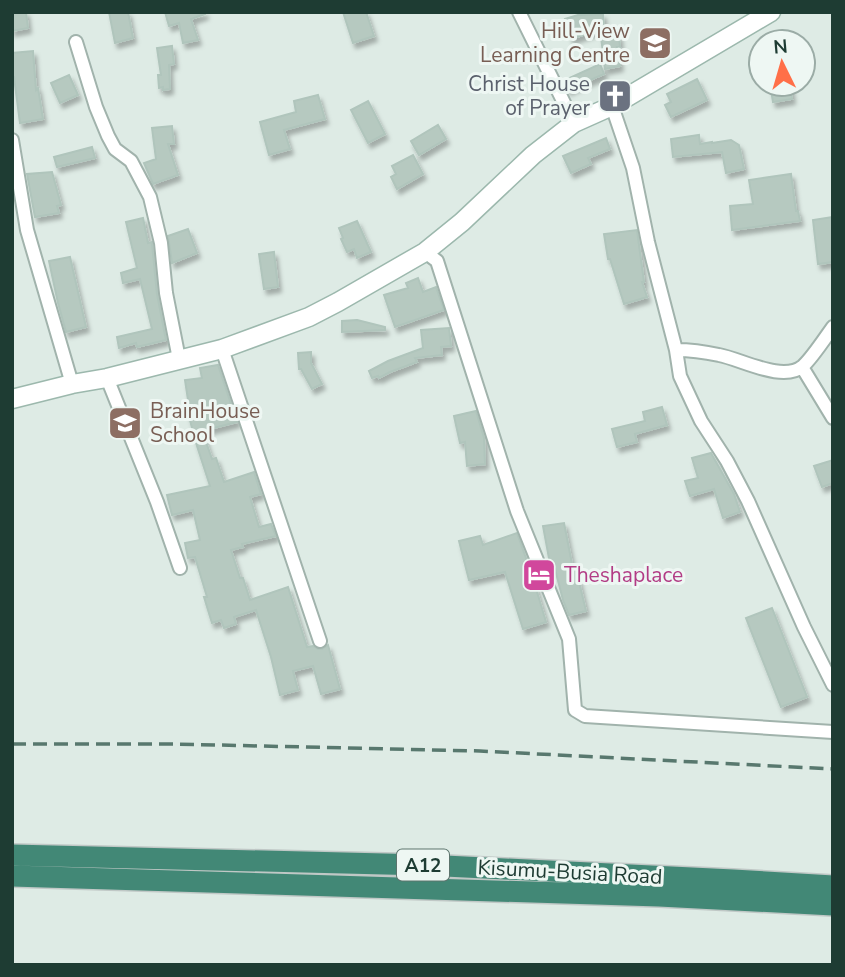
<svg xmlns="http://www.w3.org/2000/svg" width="845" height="977" font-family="'Nunito Sans',sans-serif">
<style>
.building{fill:#b6c9c0;stroke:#b0c5bc;stroke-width:2;filter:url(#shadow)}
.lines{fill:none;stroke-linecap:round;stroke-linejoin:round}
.minor-casing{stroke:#a1b3ac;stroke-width:16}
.secondary-casing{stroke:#9cb8ad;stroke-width:21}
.trunk-casing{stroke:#c0c8c6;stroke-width:24}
.minor{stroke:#fff;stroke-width:12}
.secondary{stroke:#fff;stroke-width:18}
.trunk{stroke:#428876;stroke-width:21}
.rail{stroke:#58786e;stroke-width:3.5;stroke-dasharray:14 7;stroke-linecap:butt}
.labels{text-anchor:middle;stroke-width:6;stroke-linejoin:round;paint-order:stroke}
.shield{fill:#eef7f3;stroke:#5c746d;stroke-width:2}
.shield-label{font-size:19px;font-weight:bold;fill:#1e3c33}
.education-label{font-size:21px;fill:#785e54;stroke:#eef7f3;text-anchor:end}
.worship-label{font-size:21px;fill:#5b616d;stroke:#eef7f3;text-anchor:end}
.hotel-label{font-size:21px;fill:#b23c85;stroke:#eef7f3;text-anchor:start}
.street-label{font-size:21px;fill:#1e3c33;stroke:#eef7f3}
</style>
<defs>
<filter id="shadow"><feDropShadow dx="3" dy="5" stdDeviation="2" flood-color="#0004"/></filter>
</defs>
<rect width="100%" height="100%" fill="#deebe5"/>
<path class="building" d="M12 12H26L28 28 12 31Z
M109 12H128L133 38 115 43Z
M165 12H205V14L191 19 198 40 183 43 179 23 169 26Z
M343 12H366L374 36 353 43Z
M603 14 604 28 571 39 565 19 578 15Z
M619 35 620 47H617L620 66 605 69 601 37Z
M172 46 174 64 169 65 170 89 163 90V87L159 88 158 75H161L157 48Z
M33 51 36 90 38 88 43 119 20 123 14 77H12V53Z
M600 64 604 74 568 90 563 81Z
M69 75 78 95 60 103 51 83Z
M697 79 707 100 671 117 665 105 671 102 667 94Z
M770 84H790L792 99 773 102Z
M318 95 325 119 284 130 290 149 269 155 260 122 296 112 294 101Z
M368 101 385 134 368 143 351 110Z
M438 125 446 139 419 155 411 141Z
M172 126 174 144H168L178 175 153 184 144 163 156 159 152 128Z
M699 135 700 144 712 142V143L731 140 739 145 744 169 726 173 722 152 673 157 671 139Z
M606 138 610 149 588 158 591 164 571 173 563 156Z
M92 147 95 158 57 167 54 157Z
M413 155 423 174 397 189 391 177 396 174 392 166Z
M52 172 61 205 57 206 59 213 35 217 27 174Z
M791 174 796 211H798L800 221 732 230 730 206 753 204 749 180Z
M833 217V262L818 264 813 220Z
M143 218 148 243 152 242V244L157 294 166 340 137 347 136 343 119 348 117 337 152 329 140 279 123 283 121 273 137 268 126 222Z
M357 221 371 252 357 258 354 249 347 252 341 239 343 238 339 228Z
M188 229 197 253 172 263 168 236Z
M637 230 644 282H642L647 297 624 304 610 259H608L604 234Z
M274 252 278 287 264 289 259 254Z
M70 257 86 327 66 332 58 303 49 261Z
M418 278 423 292 436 287 444 310 395 327 384 295 408 288 406 283Z
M357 320 385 327V330L342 332V321Z
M449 328 451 346 441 347 442 355 415 358 417 362 390 372 379 378 378 376 372 378 369 371 388 361 423 348 421 330Z
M311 352V363L322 384 312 389 301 369H299L298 353Z
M218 365 237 422 202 431 212 459 216 458 224 482 254 472 261 494 250 497 259 527 271 524 276 536 242 544 243 547 231 550 240 578H243L250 600 288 587 307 647 313 646 318 649H322L328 645 340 689 321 694 313 666 293 671 298 690 280 695 271 657 256 610 234 617 236 624 224 628 221 620 212 623 204 597H207L195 557 188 558 185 543 200 540 193 510 172 515 167 495 210 486 197 446 188 413H190L185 380 202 378 200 368Z
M662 407 667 425 635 434 637 442 617 447 612 429 645 421 643 412Z
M476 411 484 438 485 464 467 466 465 442 460 443 454 416Z
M711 453 734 494 740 512 723 518 714 489 690 496 685 481 698 478 692 458Z
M833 460V483L822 487 814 466Z
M564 523 573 569H576L586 611 569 615 563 600 555 569H551L543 526Z
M517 533 532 575 546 622 523 629 505 572 469 580 459 541 480 536 483 545Z
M772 608 807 697 781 707 746 618Z"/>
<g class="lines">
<g class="minor-casing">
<path id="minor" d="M519 12 574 123
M76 42 96 107 108 136 115 149 131 161 150 197 161 243 166 293 179 359
M612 106 633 168 648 242 676 350 680 376 701 421 727 461 748 501 804 627 833 685
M12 140 27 230 72 384
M425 252 437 261 517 511 569 639 575 710 585 716 833 732
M222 349 320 641
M676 350C691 350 705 352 719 355 741 359 783 383 803 366 812 358 825 338 833 327
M802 367 833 418
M107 378 157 502 180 568"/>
</g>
<g class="secondary-casing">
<path id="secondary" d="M12 399 72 384 107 378 222 349 309 317 338 302 425 252 462 222 533 155 574 123 612 106 771 12"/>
</g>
<g class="trunk-casing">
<path id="trunk" d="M12 855 425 865 733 880 833 886
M12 876 659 896 833 905"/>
</g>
<use href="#minor" class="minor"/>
<use href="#secondary" class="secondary"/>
<use href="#trunk" class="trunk"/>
<path class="rail" d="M12 744H173L480 751 833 769"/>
</g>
<defs>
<g id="school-square" transform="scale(1.75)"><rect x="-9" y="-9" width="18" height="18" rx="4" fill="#8d6e63" stroke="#eef7f3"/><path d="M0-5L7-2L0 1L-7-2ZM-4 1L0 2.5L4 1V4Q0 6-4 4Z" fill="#fff"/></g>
<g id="church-square" transform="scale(1.75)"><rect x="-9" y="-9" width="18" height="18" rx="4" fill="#6b7280" stroke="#eef7f3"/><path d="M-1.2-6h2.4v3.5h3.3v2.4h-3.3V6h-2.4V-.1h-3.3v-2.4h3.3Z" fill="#fff"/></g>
<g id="hotel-square" transform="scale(1.75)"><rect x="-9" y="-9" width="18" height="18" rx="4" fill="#d1479c" stroke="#eef7f3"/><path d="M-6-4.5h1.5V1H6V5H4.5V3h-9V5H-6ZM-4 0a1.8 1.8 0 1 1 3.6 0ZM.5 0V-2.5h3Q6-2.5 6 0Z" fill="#fff"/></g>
</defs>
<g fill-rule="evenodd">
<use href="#school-square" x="655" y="43"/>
<use href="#church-square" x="615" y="96"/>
<use href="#school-square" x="125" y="423"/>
<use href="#hotel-square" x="539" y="575"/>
</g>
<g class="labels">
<rect class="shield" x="397" y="849.5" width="52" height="31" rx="5"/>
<g class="shield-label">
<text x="423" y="872">A12</text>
</g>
<g class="education-label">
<text x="630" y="38">Hill-View<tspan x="630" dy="24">Learning Centre</tspan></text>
<text x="150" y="418" text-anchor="start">BrainHouse<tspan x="150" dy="24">School</tspan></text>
</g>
<g class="worship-label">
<text x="590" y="91">Christ House<tspan x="590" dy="24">of Prayer</tspan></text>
</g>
<g class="hotel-label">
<text x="564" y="582">Theshaplace</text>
</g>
<g class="street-label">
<text transform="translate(570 872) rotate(3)" y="7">Kisumu-Busia Road</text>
</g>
</g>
<rect width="845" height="977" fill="none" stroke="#1e3c33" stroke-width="28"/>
<g transform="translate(782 63) rotate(355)"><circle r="33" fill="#eef7f3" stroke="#9baca6" stroke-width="2"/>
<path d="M0-5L12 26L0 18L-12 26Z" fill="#ff6f48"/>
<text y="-10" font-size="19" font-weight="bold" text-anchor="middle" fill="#1e3c33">N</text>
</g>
</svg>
